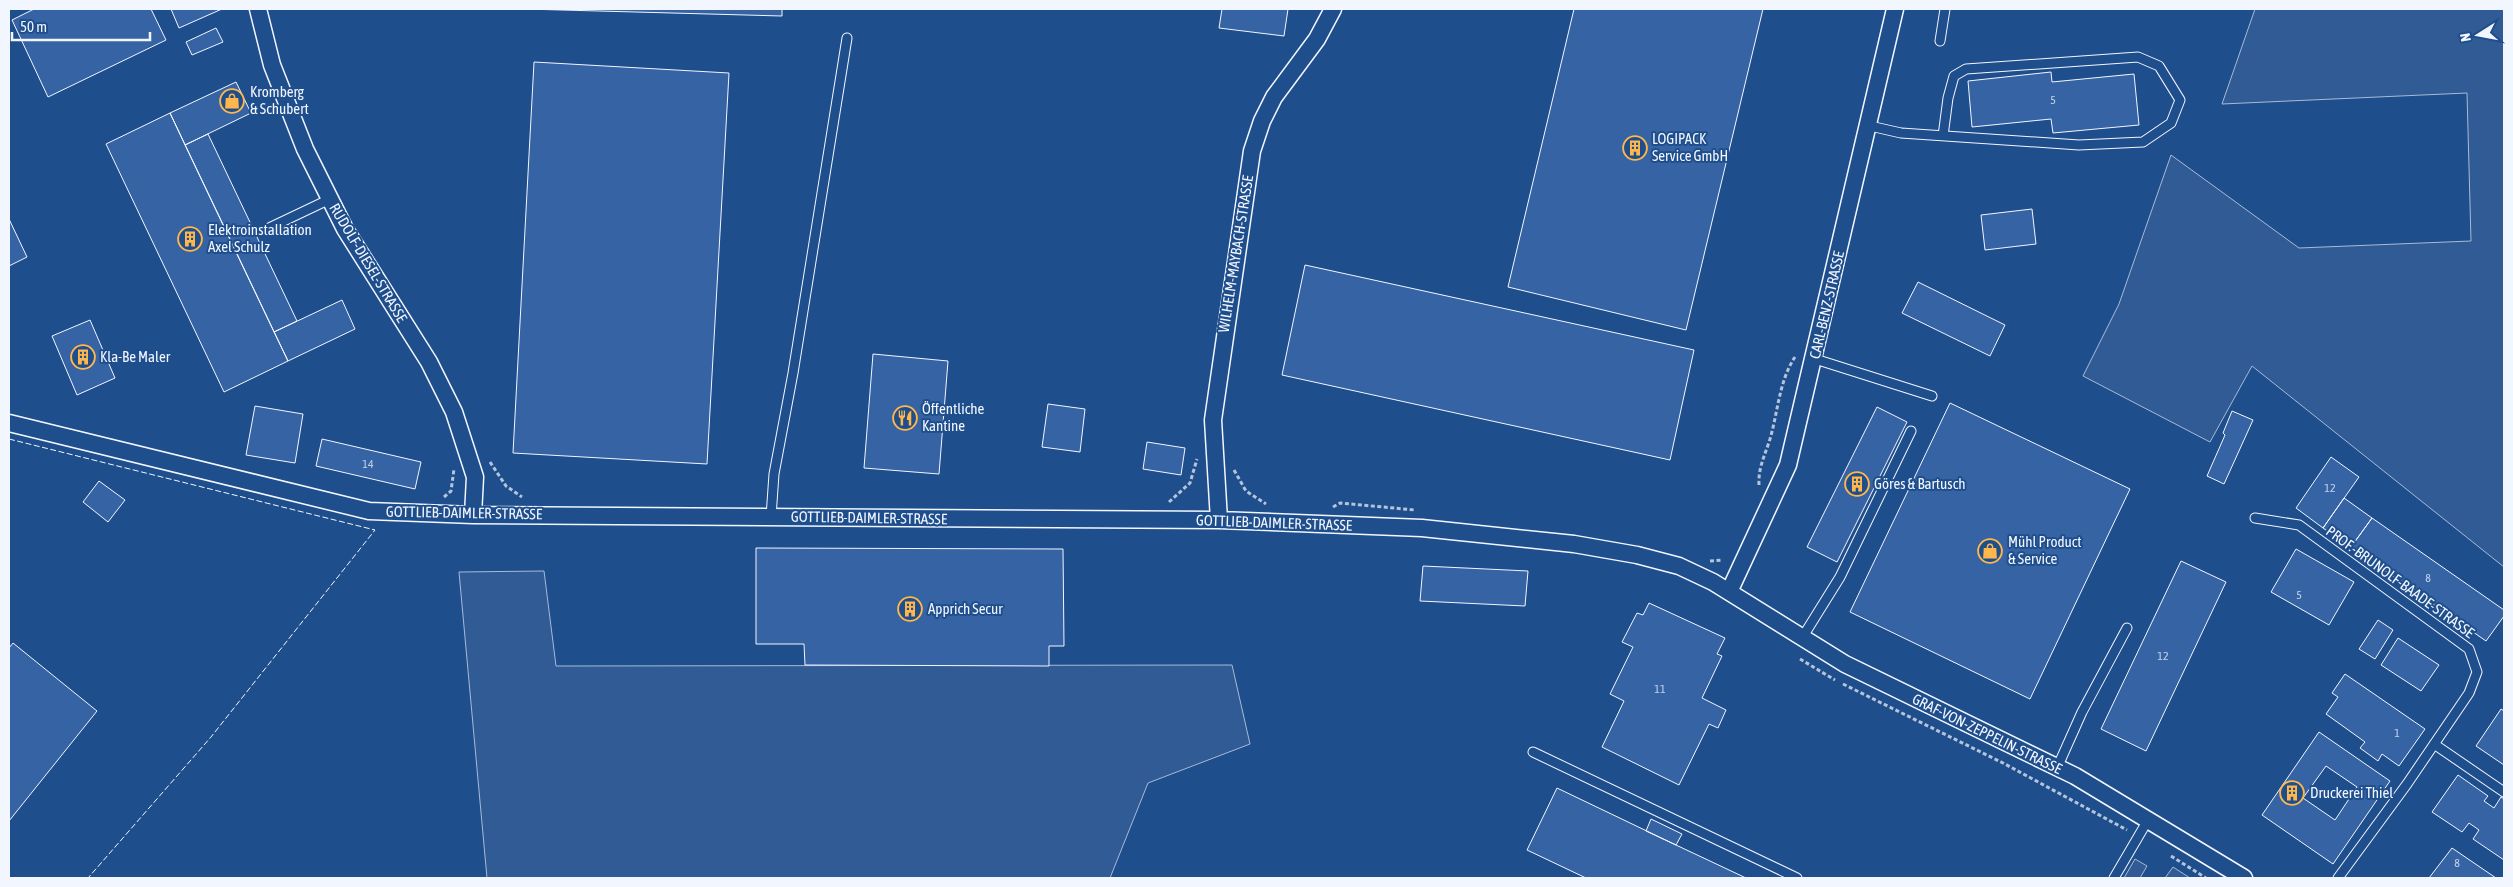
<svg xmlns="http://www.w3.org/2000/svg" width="2513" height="887" font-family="'Asap Condensed',sans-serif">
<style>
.built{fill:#305b95;stroke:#a8bbd7}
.building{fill:#3563a3;stroke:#f2f6ff;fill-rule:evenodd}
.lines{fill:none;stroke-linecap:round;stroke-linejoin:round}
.lane-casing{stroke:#f2f6ff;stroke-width:11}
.street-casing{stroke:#f2f6ff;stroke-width:19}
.path{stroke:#b3c4dc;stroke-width:3;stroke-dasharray:4 2.5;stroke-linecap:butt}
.lane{stroke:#1f4e8c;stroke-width:9}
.street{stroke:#1f4e8c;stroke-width:16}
.fence{stroke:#f2f6ff;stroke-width:1;stroke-dasharray:6 2.5;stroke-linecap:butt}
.labels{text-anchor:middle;stroke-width:4;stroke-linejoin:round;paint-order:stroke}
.number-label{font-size:12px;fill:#c3d1e8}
.poi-label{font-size:15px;fill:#f2f6ff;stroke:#1f4e8c;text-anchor:start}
.street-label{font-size:15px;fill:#f2f6ff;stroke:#1f4e8c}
</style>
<rect width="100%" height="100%" fill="#1f4e8c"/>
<path class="built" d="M2255 9H2504V567L2252 366 2210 442 2083 376 2119 304 2171 155 2299 248 2471 241 2467 93 2222 104Z
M544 571 556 666 1232 665 1250 744 1148 783 1110 878H487L459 572Z
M2135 859 2147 866 2140 878H2124Z
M2173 867 2190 878H2165Z"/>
<path class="building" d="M34 9H151L166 40 48 97 12 20Z
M171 9H222L179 28Z
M525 9H782V16Z
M1222 9H1288L1284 36 1219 28Z
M1574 9H1763L1686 330 1508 287Z
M216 28 223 42 192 55 186 42Z
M534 62 729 73 707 464 513 453Z
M2051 72 2052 82 2134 74 2139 125 2053 133 2051 119 1972 127 1968 81Z
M236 82 251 113 185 145 170 113Z
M170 113 288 361 224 392 106 144Z
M208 134 297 321 274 332 185 145Z
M2032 209 2036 244 1985 250 1981 215Z
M9 219 27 257 9 266Z
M1305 265 1694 350 1670 460 1282 375Z
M1918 282 2005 325 1990 356 1902 313Z
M342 300 355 329 288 361 274 332Z
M90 320 115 378 77 395 52 336Z
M873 354 948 361 939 474 864 468Z
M1950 403 2130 489 2030 699 1850 612Z
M1048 404 1085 409 1080 452 1042 447Z
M255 406 303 414 295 463 246 455Z
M1877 407 1907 422 1837 562 1807 547Z
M2232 411 2253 420 2224 484 2207 476 2225 435 2223 433Z
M322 439 421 462 415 489 316 466Z
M1147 442 1185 448 1181 475 1143 469Z
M2331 457 2359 477 2323 528 2296 508Z
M99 481 125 500 108 522 83 502Z
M2344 498 2372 518 2351 547 2323 528Z
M2372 518 2504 610V616L2486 641 2351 547Z
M756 548 1063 549 1064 646H1049V666L805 665 804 644H756Z
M2296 549 2354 582 2329 625 2271 592Z
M2181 561 2226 582 2146 751 2101 729Z
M1423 566 1528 571 1525 606 1420 601Z
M1649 603 1725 638 1717 654 1722 656 1702 698 1726 710 1718 728 1709 724 1679 785 1602 747 1624 701 1610 694 1633 647 1622 642 1637 613 1643 615Z
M2378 620 2393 630 2375 659 2359 649Z
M2398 638 2439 665 2421 691 2381 665Z
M13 643 97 711 9 821V648Z
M2345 674 2425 729 2399 766 2382 754 2378 761 2360 748 2365 742 2326 714 2338 697 2332 693Z
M2501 709 2504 711V765L2476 746Z
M2319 732 2390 781 2333 864 2262 815ZM2326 766 2357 787 2335 820 2303 798Z
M2458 775 2488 796 2484 801 2494 808 2501 797 2504 799V860L2473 839 2479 830 2469 823 2462 832 2432 812Z
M1557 788 1676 845 1746 878H1586L1527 850Z
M1651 819 1682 834 1676 845 1646 831Z
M2452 848 2496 878H2429Z"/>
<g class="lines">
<g class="lane-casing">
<path id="lane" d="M1940 41 1945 9
M1870 126 1901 133 2079 145 2143 142 2171 123 2180 100 2159 66 2138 57 1966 69 1954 76 1948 98 1943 136
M269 228 330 199
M1815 359 1932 396
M771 517 774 474 793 373 847 38
M2255 518 2299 525 2469 649 2477 672 2469 693 2407 784 2338 878
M1802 638 1840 577 1911 431
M2434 744 2504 792
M1533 752 1797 878
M2057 768 2082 712 2127 628
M2114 878 2148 820"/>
</g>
<g class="street-casing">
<path id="street" d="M258 9 272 65 305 149 345 229 429 362 454 412 475 477 473 515
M9 423 369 511 473 515 1219 520 1422 528 1574 544 1637 555 1679 566 1713 582 1845 664 2075 776 2244 878
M1219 520 1213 420 1252 151 1262 121 1274 97 1317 39 1333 9
M1729 592 1788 465 1895 9"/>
</g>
<path class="path" d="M490 462 506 486 522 497
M1234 470 1246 491 1266 504
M1759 485C1758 468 1765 455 1770 439 1778 412 1779 381 1795 357
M444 497 451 491 454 469
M1169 502 1190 483 1197 459
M1333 507 1340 503 1415 510
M1710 561 1723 560
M1800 659 1835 680
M1843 684 2003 763 2127 830
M2171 856 2206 878"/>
<use href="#lane" class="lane"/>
<use href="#street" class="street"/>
<path class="fence" d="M9 439 375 530 211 737 88 878"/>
</g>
<defs>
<g id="shop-ring" transform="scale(1.25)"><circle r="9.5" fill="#1f4e8c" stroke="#ffb74d" stroke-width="1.5"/><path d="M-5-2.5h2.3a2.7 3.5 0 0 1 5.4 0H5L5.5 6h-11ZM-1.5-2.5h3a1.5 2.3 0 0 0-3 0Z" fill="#ffb74d"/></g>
<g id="building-ring" transform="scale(1.25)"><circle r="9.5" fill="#1f4e8c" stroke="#ffb74d" stroke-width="1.5"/><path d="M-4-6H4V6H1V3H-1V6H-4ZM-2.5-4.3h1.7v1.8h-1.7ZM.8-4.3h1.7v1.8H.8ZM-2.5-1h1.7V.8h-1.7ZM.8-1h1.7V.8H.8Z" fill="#ffb74d"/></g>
<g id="restaurant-ring" transform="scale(1.25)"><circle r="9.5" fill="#1f4e8c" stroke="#ffb74d" stroke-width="1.5"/><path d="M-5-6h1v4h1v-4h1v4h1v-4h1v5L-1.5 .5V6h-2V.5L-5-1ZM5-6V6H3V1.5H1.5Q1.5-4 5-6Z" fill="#ffb74d"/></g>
</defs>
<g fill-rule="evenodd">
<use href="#shop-ring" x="232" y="101"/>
<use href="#building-ring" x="1635" y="148"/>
<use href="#building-ring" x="190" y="239"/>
<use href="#building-ring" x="83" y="357"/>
<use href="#restaurant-ring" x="905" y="418"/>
<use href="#building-ring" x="1857" y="484"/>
<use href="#shop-ring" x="1990" y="551"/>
<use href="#building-ring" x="910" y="609"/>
<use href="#building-ring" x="2292" y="793"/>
</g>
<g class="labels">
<g class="number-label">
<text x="2053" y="104">5</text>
<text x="368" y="468">14</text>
<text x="2330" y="492">12</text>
<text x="2428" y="582">8</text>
<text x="2299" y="599">5</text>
<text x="2163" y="660">12</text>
<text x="1660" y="693">11</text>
<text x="2397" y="737">1</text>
<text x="2457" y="867">8</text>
</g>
<g class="poi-label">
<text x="250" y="97">Kromberg<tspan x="250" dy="17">&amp; Schubert</tspan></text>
<text x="1652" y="144">LOGIPACK<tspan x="1652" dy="17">Service GmbH</tspan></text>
<text x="208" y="235">Elektroinstallation<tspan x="208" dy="17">Axel Schulz</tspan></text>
<text x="100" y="362">Kla-Be Maler</text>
<text x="922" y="414">Öffentliche<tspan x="922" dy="17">Kantine</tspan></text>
<text x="1874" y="489">Göres &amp; Bartusch</text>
<text x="2008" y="547">Mühl Product<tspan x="2008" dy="17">&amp; Service</tspan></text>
<text x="928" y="614">Apprich Secur</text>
<text x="2310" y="798">Druckerei Thiel</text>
</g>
<g class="street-label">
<text transform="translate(1236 254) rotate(-81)" y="5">WILHELM-MAYBACH-STRASSE</text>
<text transform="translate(368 263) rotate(59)" y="5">RUDOLF-DIESEL-STRASSE</text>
<text transform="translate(1827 305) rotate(-77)" y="5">CARL-BENZ-STRASSE</text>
<text transform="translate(464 513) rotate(1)" y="5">GOTTLIEB-DAIMLER-STRASSE</text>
<text transform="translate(869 518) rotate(1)" y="5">GOTTLIEB-DAIMLER-STRASSE</text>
<text transform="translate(1274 523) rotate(2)" y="5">GOTTLIEB-DAIMLER-STRASSE</text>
<text transform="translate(2400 582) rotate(36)" y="5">PROF.-BRUNOLF-BAADE-STRASSE</text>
<text transform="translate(1987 734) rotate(26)" y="5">GRAF-VON-ZEPPELIN-STRASSE</text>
</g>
</g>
<rect width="2513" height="887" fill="none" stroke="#f2f6ff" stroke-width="20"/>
<g transform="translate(2478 35) rotate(259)" stroke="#1f4e8c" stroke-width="4" paint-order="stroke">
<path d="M0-4L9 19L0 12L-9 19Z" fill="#f2f6ff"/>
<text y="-8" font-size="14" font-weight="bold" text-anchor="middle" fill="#f2f6ff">N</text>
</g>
<path d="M12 32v8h138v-8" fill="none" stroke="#f2f6ff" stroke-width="2.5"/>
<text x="20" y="32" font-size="15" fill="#f2f6ff" stroke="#1f4e8c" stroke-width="4" paint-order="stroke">50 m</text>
</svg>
